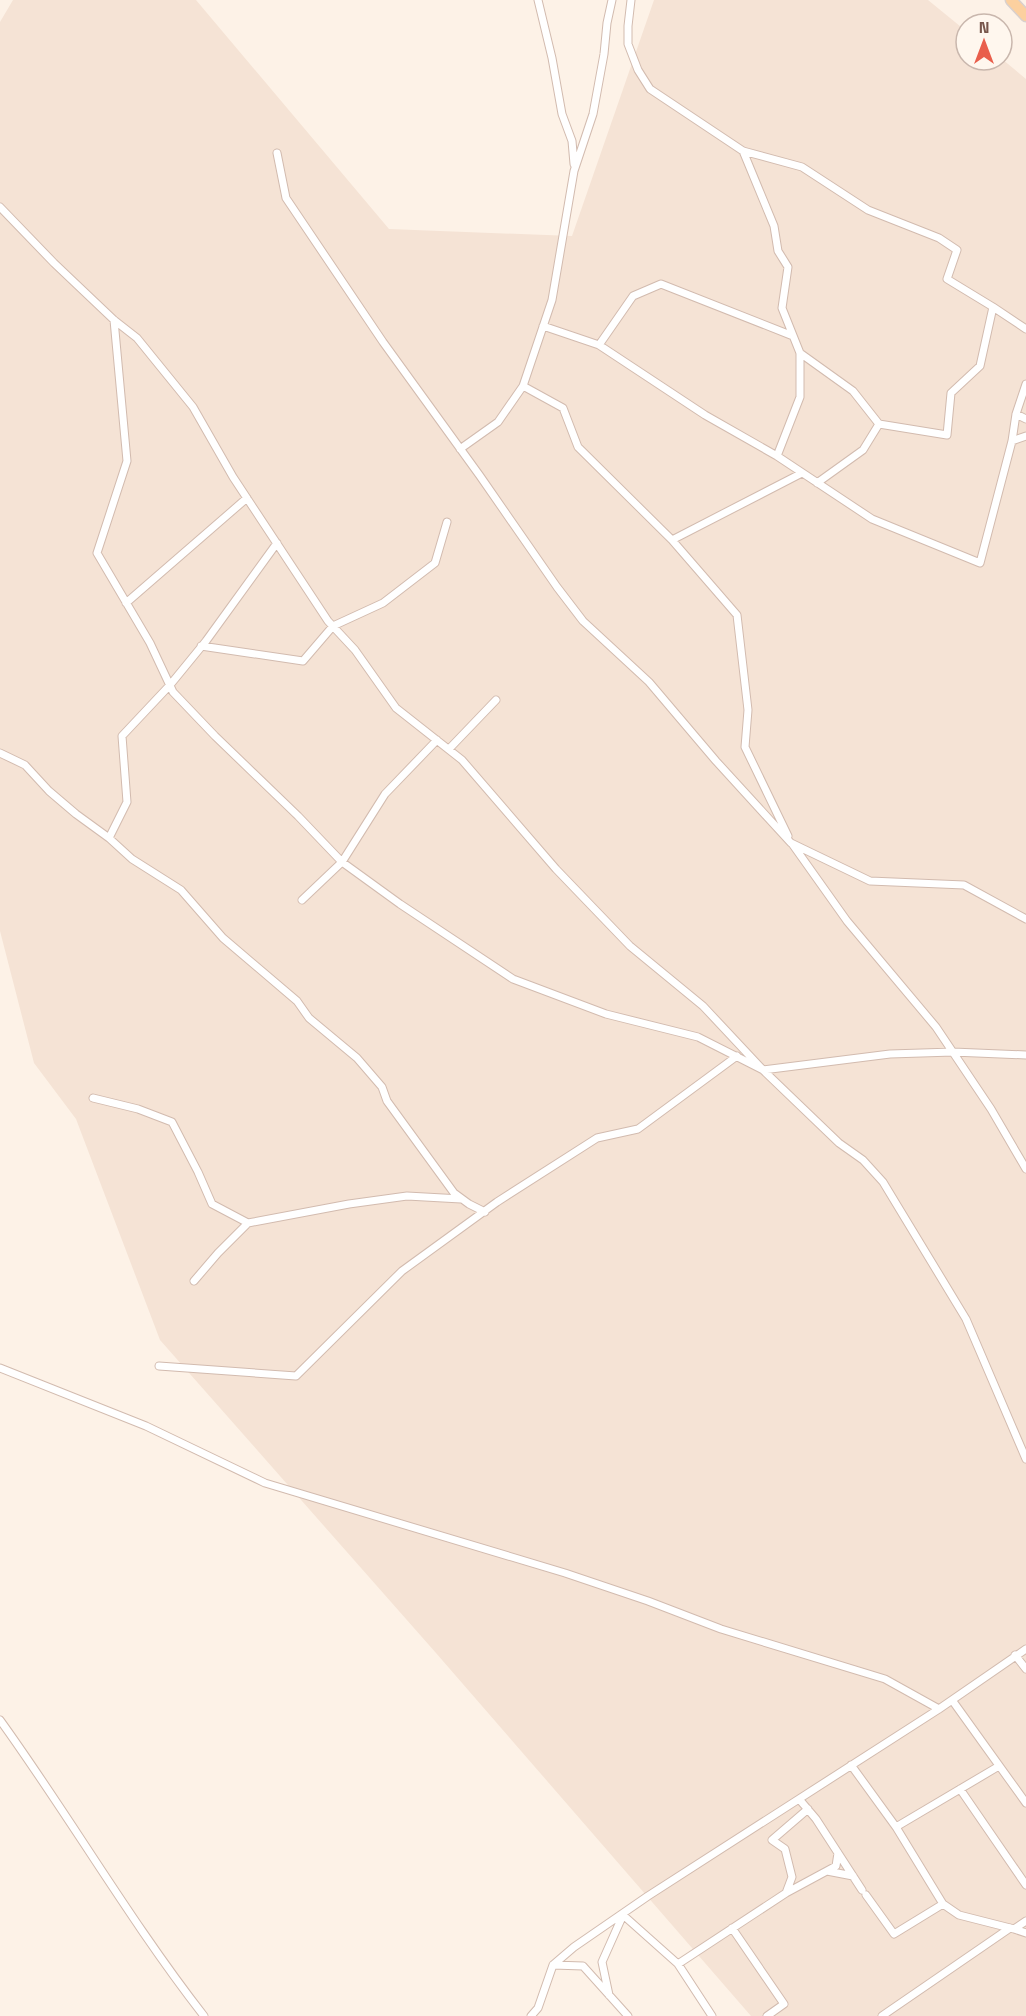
<svg xmlns="http://www.w3.org/2000/svg" width="1026" height="2016" font-family="'Space Grotesk',sans-serif">
<style>
.residential{fill:#f5e3d5}
.lines{fill:none;stroke-linecap:round;stroke-linejoin:round}
.street-casing{stroke:#d2bbaf;stroke-width:9}
.primary-casing{stroke:#d9d0cd;stroke-width:13}
.street{stroke:#fff;stroke-width:7}
.primary{stroke:#fcd09f;stroke-width:10}
</style>
<rect width="100%" height="100%" fill="#fdf2e7"/>
<path class="residential" d="M13 0H196L389 229 572 236 654 0H928L966 31V60L1002 59 1026 79V2016H751L436 1653 160 1340 76 1119 34 1063 0 931V22Z"/>
<g class="lines">
<g class="street-casing">
<path id="street" d="M538 0 552 58 562 114 572 141 574 164
M631 0 628 26V44L638 70 650 89 743 151 802 167 868 210 939 238 957 250 947 279 993 307
M743 151 774 226 778 251 788 267 782 308 800 353V397L777 456 872 519 980 563 1012 441 1016 414 1026 384
M277 153 286 198 383 342 480 476 557 587 583 621 649 682 716 761 791 843 870 881 964 885 1026 919
M0 207 54 263 114 320 137 338 193 407 233 477 328 621 355 650 396 708 462 760 556 869 630 946 703 1006 763 1070 839 1143 863 1160 883 1182 966 1319 1026 1459
M114 320 127 461 97 553 150 643 173 692 215 736 298 816 342 862 400 904 513 979 606 1014 698 1037 763 1070 890 1054 953 1052 1026 1055
M543 326 599 345
M800 353 853 391 879 424
M523 386 563 408 578 447 672 540 737 615 748 710 745 747 788 836
M1016 414 1026 419
M1012 441 1026 436
M460 449 498 422 523 386 552 300 574 171 593 114 604 54 607 23 612 0
M777 456 705 415 599 345 633 296 661 284 793 336
M817 483 863 450 879 424 947 435 951 393 980 366 993 307 1026 329
M672 540 802 473
M126 603 247 498
M201 646 303 661 333 626 383 603 435 563 447 522
M449 749 496 700
M0 753 25 765 49 791 76 814 109 838 132 859 181 890 223 938 297 1001 309 1018 357 1058 382 1087 387 1101 454 1193 469 1204 485 1212
M109 838 127 802 122 736 170 685 206 641 277 543
M793 845 847 921 936 1027 991 1109 1026 1169
M302 900 342 862 385 794 437 740
M93 1098 138 1109 172 1122 198 1172 212 1204 248 1223 349 1204 407 1196 461 1199
M194 1281 218 1253 248 1223
M159 1366 296 1376 402 1271 497 1202 597 1138 638 1129 737 1056
M0 1368 146 1426 265 1483 565 1573 648 1601 721 1629 885 1679 939 1709
M1015 1655 1026 1669
M952 1700 1026 1803
M0 1720C70 1817 130 1921 204 2016
M851 1765 896 1827 999 1766
M960 1789 1026 1885
M799 1799 816 1819 862 1890
M808 1809 772 1840 785 1849 792 1877 786 1893 836 1866 838 1853
M827 1871 853 1876
M866 1895 894 1934 943 1904 896 1827
M943 1904 959 1915 1014 1929 1026 1921
M732 1928 784 2004 767 2016
M1014 1929 1026 1933
M678 1964 712 2016
M553 1965 583 1966 628 2016
M609 1995 602 1962 623 1915 678 1964 786 1893
M531 2016 538 2008 553 1965 574 1947 648 1896 939 1709 1026 1649
M882 2016 1010 1928"/>
</g>
<g class="primary-casing">
<path id="primary" d="M1011 0 1026 16"/>
</g>
<use href="#street" class="street"/>
<use href="#primary" class="primary"/>
</g>
<g transform="translate(984 42)"><circle r="28" fill="#fff7ee" stroke="#c9b7ad" stroke-width="1.5"/>
<path d="M0-4.5L10 22L0 15L-10 22Z" fill="#e95e4b"/>
<text y="-9" font-size="16" font-weight="bold" text-anchor="middle" fill="#78564b">N</text>
</g>
</svg>
